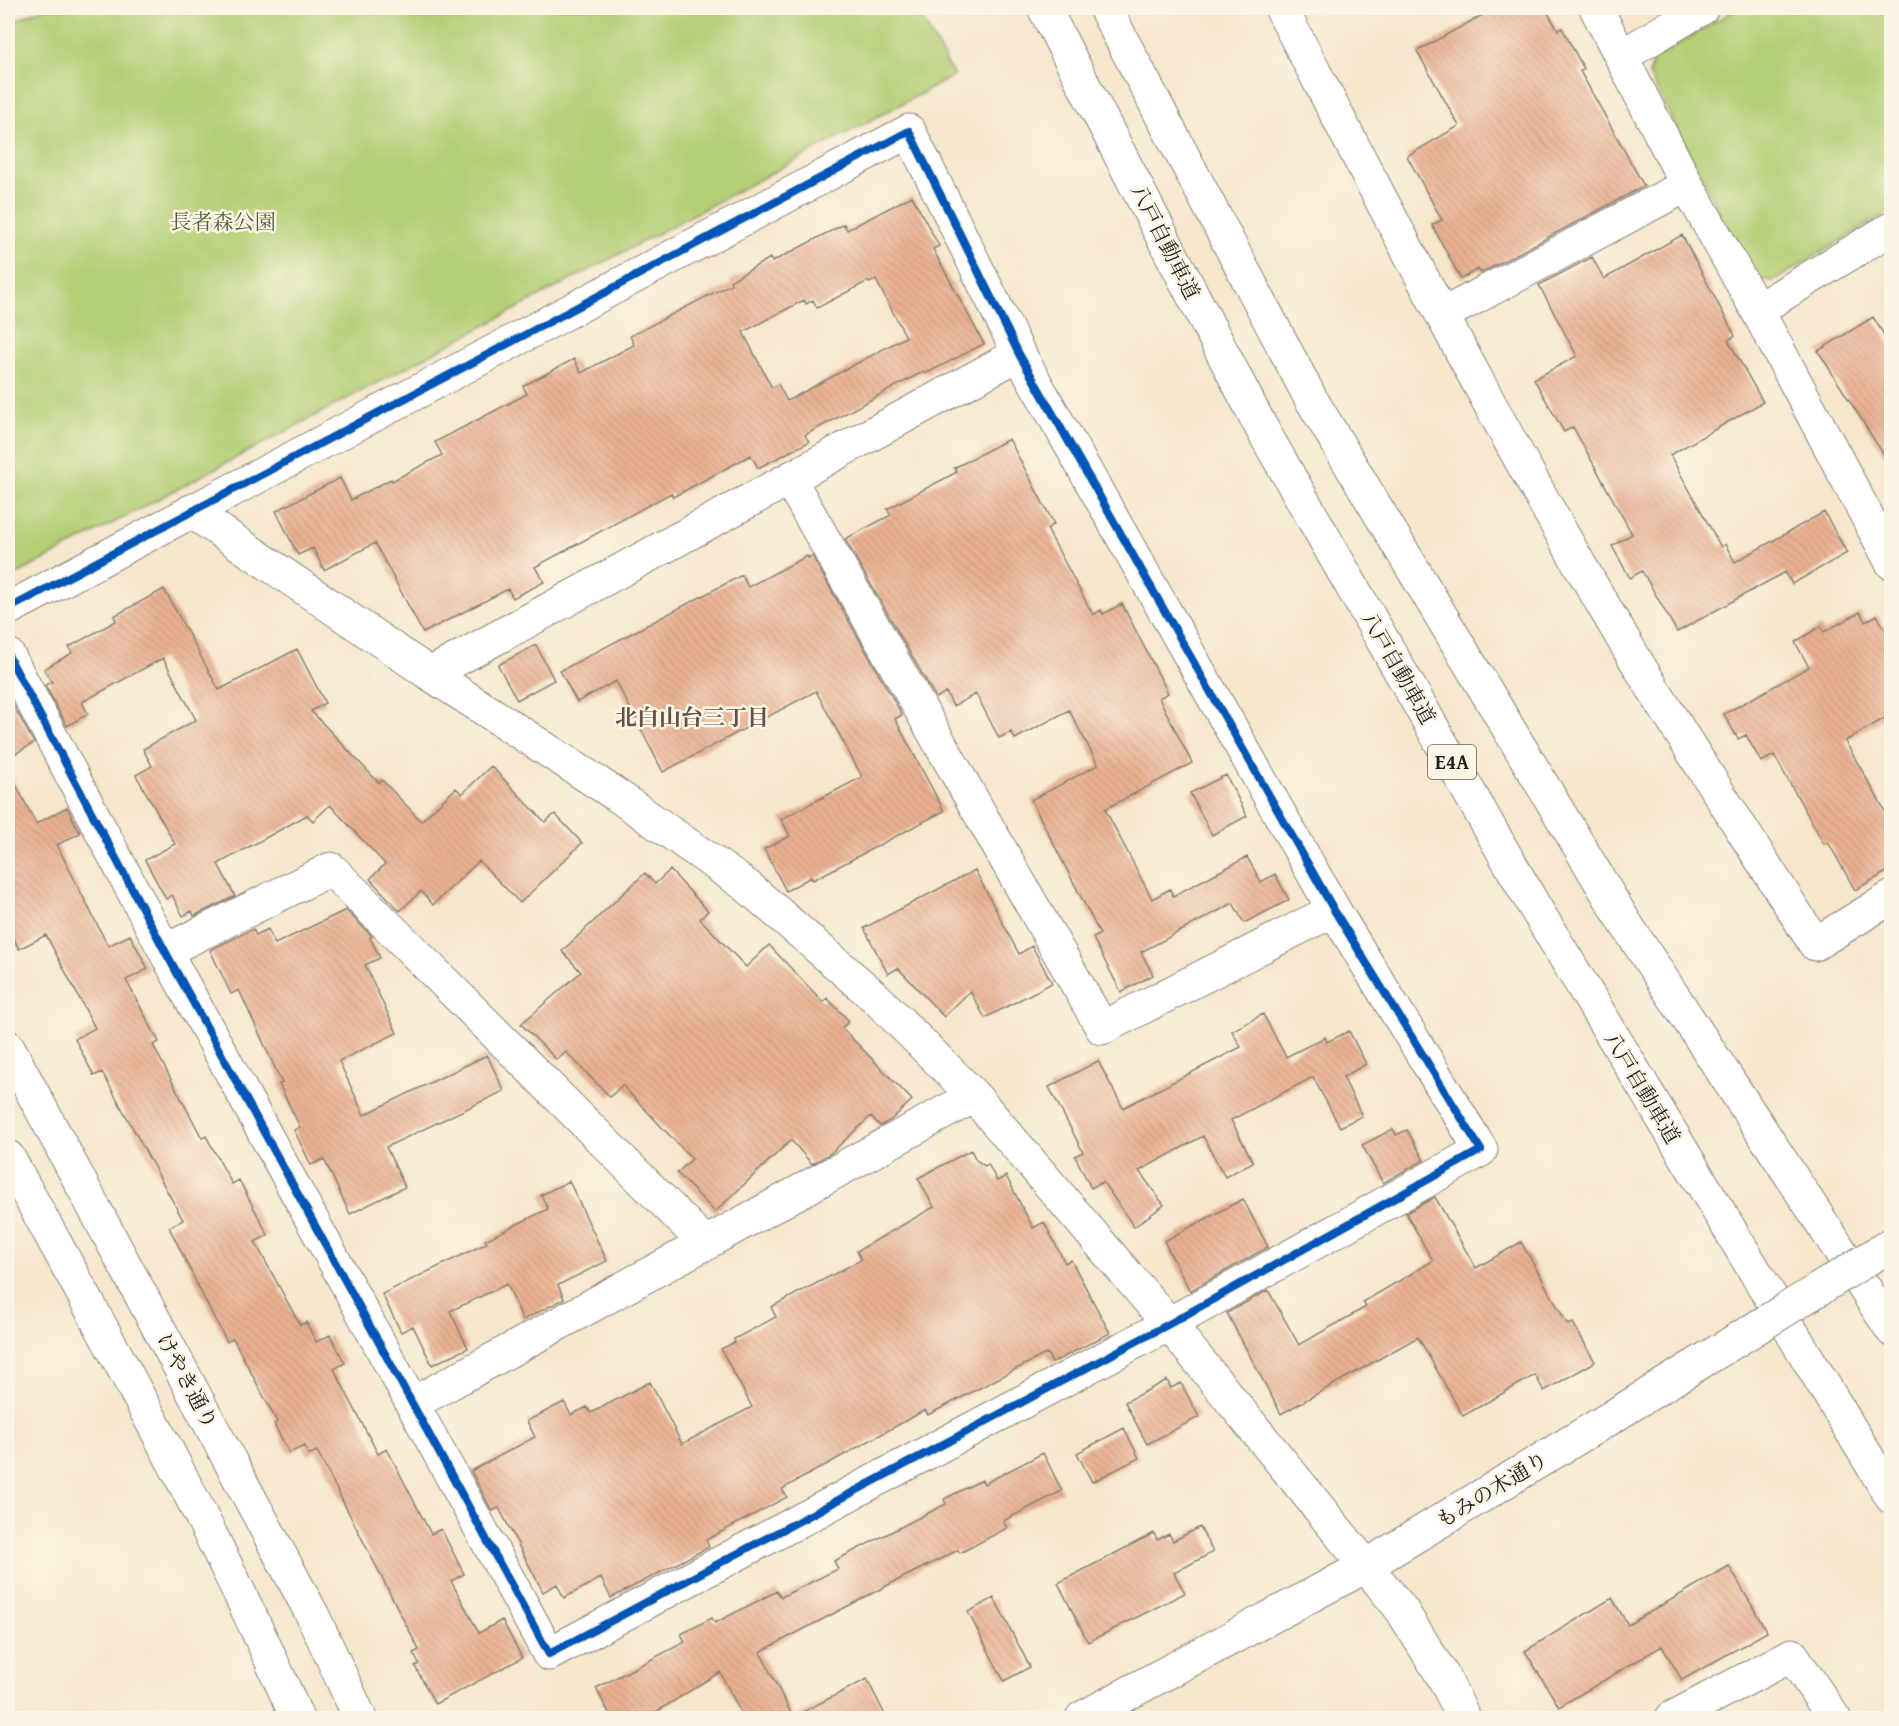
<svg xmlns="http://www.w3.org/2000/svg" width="1899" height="1726" font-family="'Gentium Book Plus','Noto Serif JP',serif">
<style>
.park{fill:#b3ce74;stroke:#687548;stroke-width:1.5}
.building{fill:url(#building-back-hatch);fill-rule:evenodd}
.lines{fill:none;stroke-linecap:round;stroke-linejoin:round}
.minor-casing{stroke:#888174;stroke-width:35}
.highway-casing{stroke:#888174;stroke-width:35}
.minor{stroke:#fff;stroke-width:33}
.highway{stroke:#fff;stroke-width:33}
.minor-bridge-casing{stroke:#888174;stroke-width:35;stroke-linecap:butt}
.minor-bridge{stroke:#fff;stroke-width:33}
.cycleway-casing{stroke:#fcf5e5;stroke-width:11}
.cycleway{stroke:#0057b8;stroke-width:8}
.labels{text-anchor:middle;stroke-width:5;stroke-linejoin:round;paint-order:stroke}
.shield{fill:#fcf5e5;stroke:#5f5d58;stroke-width:1.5}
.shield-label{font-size:20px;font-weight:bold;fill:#1c1c1c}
.park-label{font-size:21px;fill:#515a3b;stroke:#fcf5e5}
.street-label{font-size:21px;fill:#1c1c1c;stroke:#fcf5e5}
.neighbourhood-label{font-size:22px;font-weight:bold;fill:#645045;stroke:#fcf5e5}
</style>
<defs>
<pattern id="building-back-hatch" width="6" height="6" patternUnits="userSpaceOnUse" patternTransform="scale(1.5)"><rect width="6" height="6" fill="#e9b092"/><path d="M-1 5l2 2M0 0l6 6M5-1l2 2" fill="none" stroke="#c7977d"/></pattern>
</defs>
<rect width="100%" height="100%" fill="#fcf5e5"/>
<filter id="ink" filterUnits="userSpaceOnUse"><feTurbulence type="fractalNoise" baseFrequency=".0167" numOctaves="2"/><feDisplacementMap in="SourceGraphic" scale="12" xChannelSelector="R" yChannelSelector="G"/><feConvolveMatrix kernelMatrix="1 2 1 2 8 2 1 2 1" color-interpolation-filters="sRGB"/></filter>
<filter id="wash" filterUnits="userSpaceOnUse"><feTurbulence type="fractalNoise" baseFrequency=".008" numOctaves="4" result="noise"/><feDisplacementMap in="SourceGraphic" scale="24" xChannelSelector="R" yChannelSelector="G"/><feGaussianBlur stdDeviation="1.35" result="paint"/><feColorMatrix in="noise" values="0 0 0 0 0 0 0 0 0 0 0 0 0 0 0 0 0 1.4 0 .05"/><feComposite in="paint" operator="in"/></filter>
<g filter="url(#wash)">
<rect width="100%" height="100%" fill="#f5e6cc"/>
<path class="park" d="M44 8H916L954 76 8 579V24Z
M1738 8H1891V210L1774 281 1753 278 1649 74 1654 59Z"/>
<g id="blocks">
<path class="building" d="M1495 8H1545L1558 30 1562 28 1584 69 1580 71 1644 186 1481 273 1478 269 1461 279 1432 225 1442 220 1407 156 1459 126 1417 51Z
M912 196 939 246 933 249 984 344 925 374 924 371 805 435 809 442 758 468 751 455 673 497 671 493 535 567 544 582 513 598 508 589 423 633 375 543 324 570 313 548 298 555 276 511 340 478 351 500 391 479 392 481 442 455 435 442 527 394 523 386 574 359 581 373 634 345 630 336 731 284 730 281 770 258 772 262 844 224 847 230ZM876 280 906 337 787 401 778 384 772 388 743 332 804 300 806 304 813 300 817 308 868 281 869 283Z
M1682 235 1735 336 1728 340 1763 402 1670 455 1721 547 1725 544 1735 562 1824 512 1847 553 1792 584 1785 572 1677 632 1642 571 1630 578 1612 546 1632 534 1573 427 1564 432 1534 379 1577 356 1539 285 1592 257 1604 279Z
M1873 317 1892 348V468L1818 351Z
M1009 439 1054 524 1047 529 1093 615 1101 610 1103 614 1122 604 1168 693 1159 698 1192 763 1105 809 1152 899 1170 889 1173 896 1247 857 1261 882 1275 874 1289 900 1244 923 1233 903 1141 952 1153 975 1121 992 1093 938 1100 934 1031 800 1098 765 1069 710 1015 739 1011 732 999 738 976 694 953 706 946 692 936 698 845 539 891 515 887 509 957 472 954 468Z
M807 556 808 558 812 556 902 715 895 719 944 811 813 880 811 877 786 891 764 849 790 836 781 819 862 777 816 691 663 772 616 681 577 702 560 671 742 575 748 587Z
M164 589 219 690 297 649 325 703 311 711 379 783 382 780 421 821 456 788 462 794 491 766 545 822 555 814 582 843 520 903 479 861 433 905 421 891 400 911 370 879 385 864 330 805 313 821 307 815 218 864 235 896 194 916 192 911 183 916 172 895 166 899 145 860 175 844 136 775 152 766 143 749 196 720 163 658 82 702 88 714 67 726 45 685 52 682 44 669 72 653 69 647 116 621 114 616Z
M1860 612 1865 622 1877 615 1892 641V714L1845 741 1892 823V869L1855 890 1828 842 1824 844 1774 755 1761 762 1746 735 1738 739 1724 714 1809 667 1795 642 1821 626 1824 632Z
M536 645 554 680 517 700 498 665Z
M12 703 34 743 8 758V705Z
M8 769 36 824 67 807 80 833 57 845 108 946 130 935 148 969 126 980 159 1042 153 1045 202 1138 206 1136 232 1184 239 1180 268 1235 255 1242 300 1325 306 1322 316 1342 330 1335 345 1363 334 1369 378 1454 387 1449 431 1534 441 1529 464 1574 451 1581 479 1633 502 1620 522 1658 435 1704 415 1666 419 1664 413 1653 419 1650 317 1451 308 1455 304 1446 289 1453 274 1424 277 1422 233 1338 227 1342 203 1296 169 1227 183 1220 102 1072 94 1076 75 1039 95 1028 46 935 19 949 8 927Z
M1226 775 1247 816 1212 835 1190 793Z
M670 870 708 911 700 919 746 967 769 945 823 1002 827 998 849 1021 842 1028 912 1100 891 1120 880 1126 871 1116 831 1153 812 1164 791 1140 715 1212 677 1173 692 1159 622 1085 610 1097 566 1052 557 1060 521 1024 581 972 562 951 645 873 655 884Z
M975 870 1019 954 1032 946 1052 983 985 1018 970 991 944 1017 898 968 888 974 864 928Z
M346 910 372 936 370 938 380 958 365 965 397 1033 339 1061 364 1115 487 1055 504 1091 386 1147 405 1187 350 1214 324 1159 311 1165 294 1130 300 1127 279 1084 282 1083 239 990 231 994 210 950 253 929 256 935 268 929 275 944Z
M1263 1014 1286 1057 1325 1037 1327 1042 1349 1031 1366 1064 1343 1077 1362 1116 1340 1127 1313 1077 1231 1120 1253 1162 1225 1177 1203 1136 1139 1171 1164 1205 1134 1227 1103 1182 1091 1188 1075 1156 1083 1152 1049 1087 1098 1061 1123 1108 1241 1047 1232 1031Z
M1393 1129 1396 1135 1407 1130 1424 1160 1383 1183 1362 1145Z
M971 1150 976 1160 985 1166 988 1164 997 1181 1006 1176 1033 1228 1044 1222 1065 1263 1071 1260 1110 1333 1052 1363 1047 1353 928 1415 925 1410 782 1489 787 1497 706 1540 709 1547 611 1598 601 1578 564 1598 557 1584 543 1592 499 1508 492 1511 471 1471 535 1437 527 1421 564 1402 571 1415 587 1407 591 1413 650 1382 682 1444 752 1407 721 1349 735 1342 734 1339 776 1317 771 1307 861 1260 857 1251 934 1207 918 1178Z
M569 1181 607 1261 558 1285 564 1299 523 1320 507 1284 450 1311 468 1348 432 1365 413 1326 401 1332 382 1294 487 1243 485 1240 548 1209 541 1195Z
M1435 1197 1476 1268 1521 1242 1568 1325 1573 1323 1595 1362 1544 1391 1535 1375 1463 1416 1418 1337 1281 1414 1227 1313 1268 1290 1299 1345 1366 1307 1363 1302 1433 1261 1406 1213Z
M1243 1199 1268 1247 1190 1291 1164 1241Z
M1167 1380 1171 1388 1181 1383 1199 1417 1147 1444 1125 1402Z
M1124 1428 1139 1458 1092 1482 1077 1453Z
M1043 1453 1062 1491 1003 1521 1007 1528 960 1553 958 1550 890 1584 760 1652 793 1717 867 1679 887 1719H744L720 1672 645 1719H612L596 1688 685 1642 681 1634 712 1618 715 1623 777 1591 781 1597 838 1569 834 1561 946 1504 944 1499 982 1480 984 1484Z
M1200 1527 1213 1552 1174 1573 1185 1593 1088 1642 1058 1583 1154 1533 1157 1540 1169 1534 1173 1541Z
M1729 1566 1767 1632 1682 1680 1662 1646 1559 1707 1525 1651 1612 1598 1628 1625Z
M994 1598 1030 1667 1004 1681 968 1612Z"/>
</g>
</g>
<g filter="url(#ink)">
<use href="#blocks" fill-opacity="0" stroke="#888174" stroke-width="1.5"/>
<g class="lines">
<g class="minor-casing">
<path id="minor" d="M1281 8C1398 232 1513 457 1644 674 1700 765 1758 854 1815 944L1892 897
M1596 8 1687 185 1757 310 1892 563
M1622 56 1702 8
M1757 310 1892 228
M1442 315 1687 185
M790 480 1102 1028 1334 910
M191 511 430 674 615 794 747 886 876 998 974 1096 1169 1324 1401 1609 1444 1678 1464 1718
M8 609 909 131 1019 354 1334 910 1481 1150 1169 1324 549 1654 165 951 8 655
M430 674 1019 354
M165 951 331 869 706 1244
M8 1047 313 1616 360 1718
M8 1157C109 1342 213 1525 297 1718
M412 1404 974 1096
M1082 1718 1366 1566 1607 1420
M1672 1718 1792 1655 1834 1718"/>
</g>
<g class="highway-casing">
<path id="highway" d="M1044 8 1261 427 1533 904 1892 1498
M1105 8 1311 399 1624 921 1892 1330"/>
</g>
<use href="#minor" class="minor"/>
<use href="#highway" class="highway"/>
<g class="minor-bridge-casing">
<path id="minor-bridge" d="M1607 1420 1892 1244"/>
</g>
<use href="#minor-bridge" class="minor-bridge"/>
<g class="cycleway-casing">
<path id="cycleway" d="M8 609 909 131 1019 354 1334 910 1481 1150 1169 1324 549 1654 165 951 8 655"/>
</g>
<use href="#cycleway" class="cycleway"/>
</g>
</g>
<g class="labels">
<rect class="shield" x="1428" y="745" width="48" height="34" rx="4.5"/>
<g class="shield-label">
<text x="1452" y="769">E4A</text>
</g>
<g class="park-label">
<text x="223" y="229">長者森公園</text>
</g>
<g class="street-label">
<text transform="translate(1165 242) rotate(63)" y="7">八戸自動車道</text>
<text transform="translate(1398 668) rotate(60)" y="7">八戸自動車道</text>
<text transform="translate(1642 1088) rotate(59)" y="7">八戸自動車道</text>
<text transform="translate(187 1381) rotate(62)" y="7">けやき通り</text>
<text transform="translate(1492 1490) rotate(-31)" y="7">もみの木通り</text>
</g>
<g class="neighbourhood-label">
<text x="692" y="725">北白山台三丁目</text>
</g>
</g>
<rect width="1899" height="1726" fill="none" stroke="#fcf5e5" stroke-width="30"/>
</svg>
